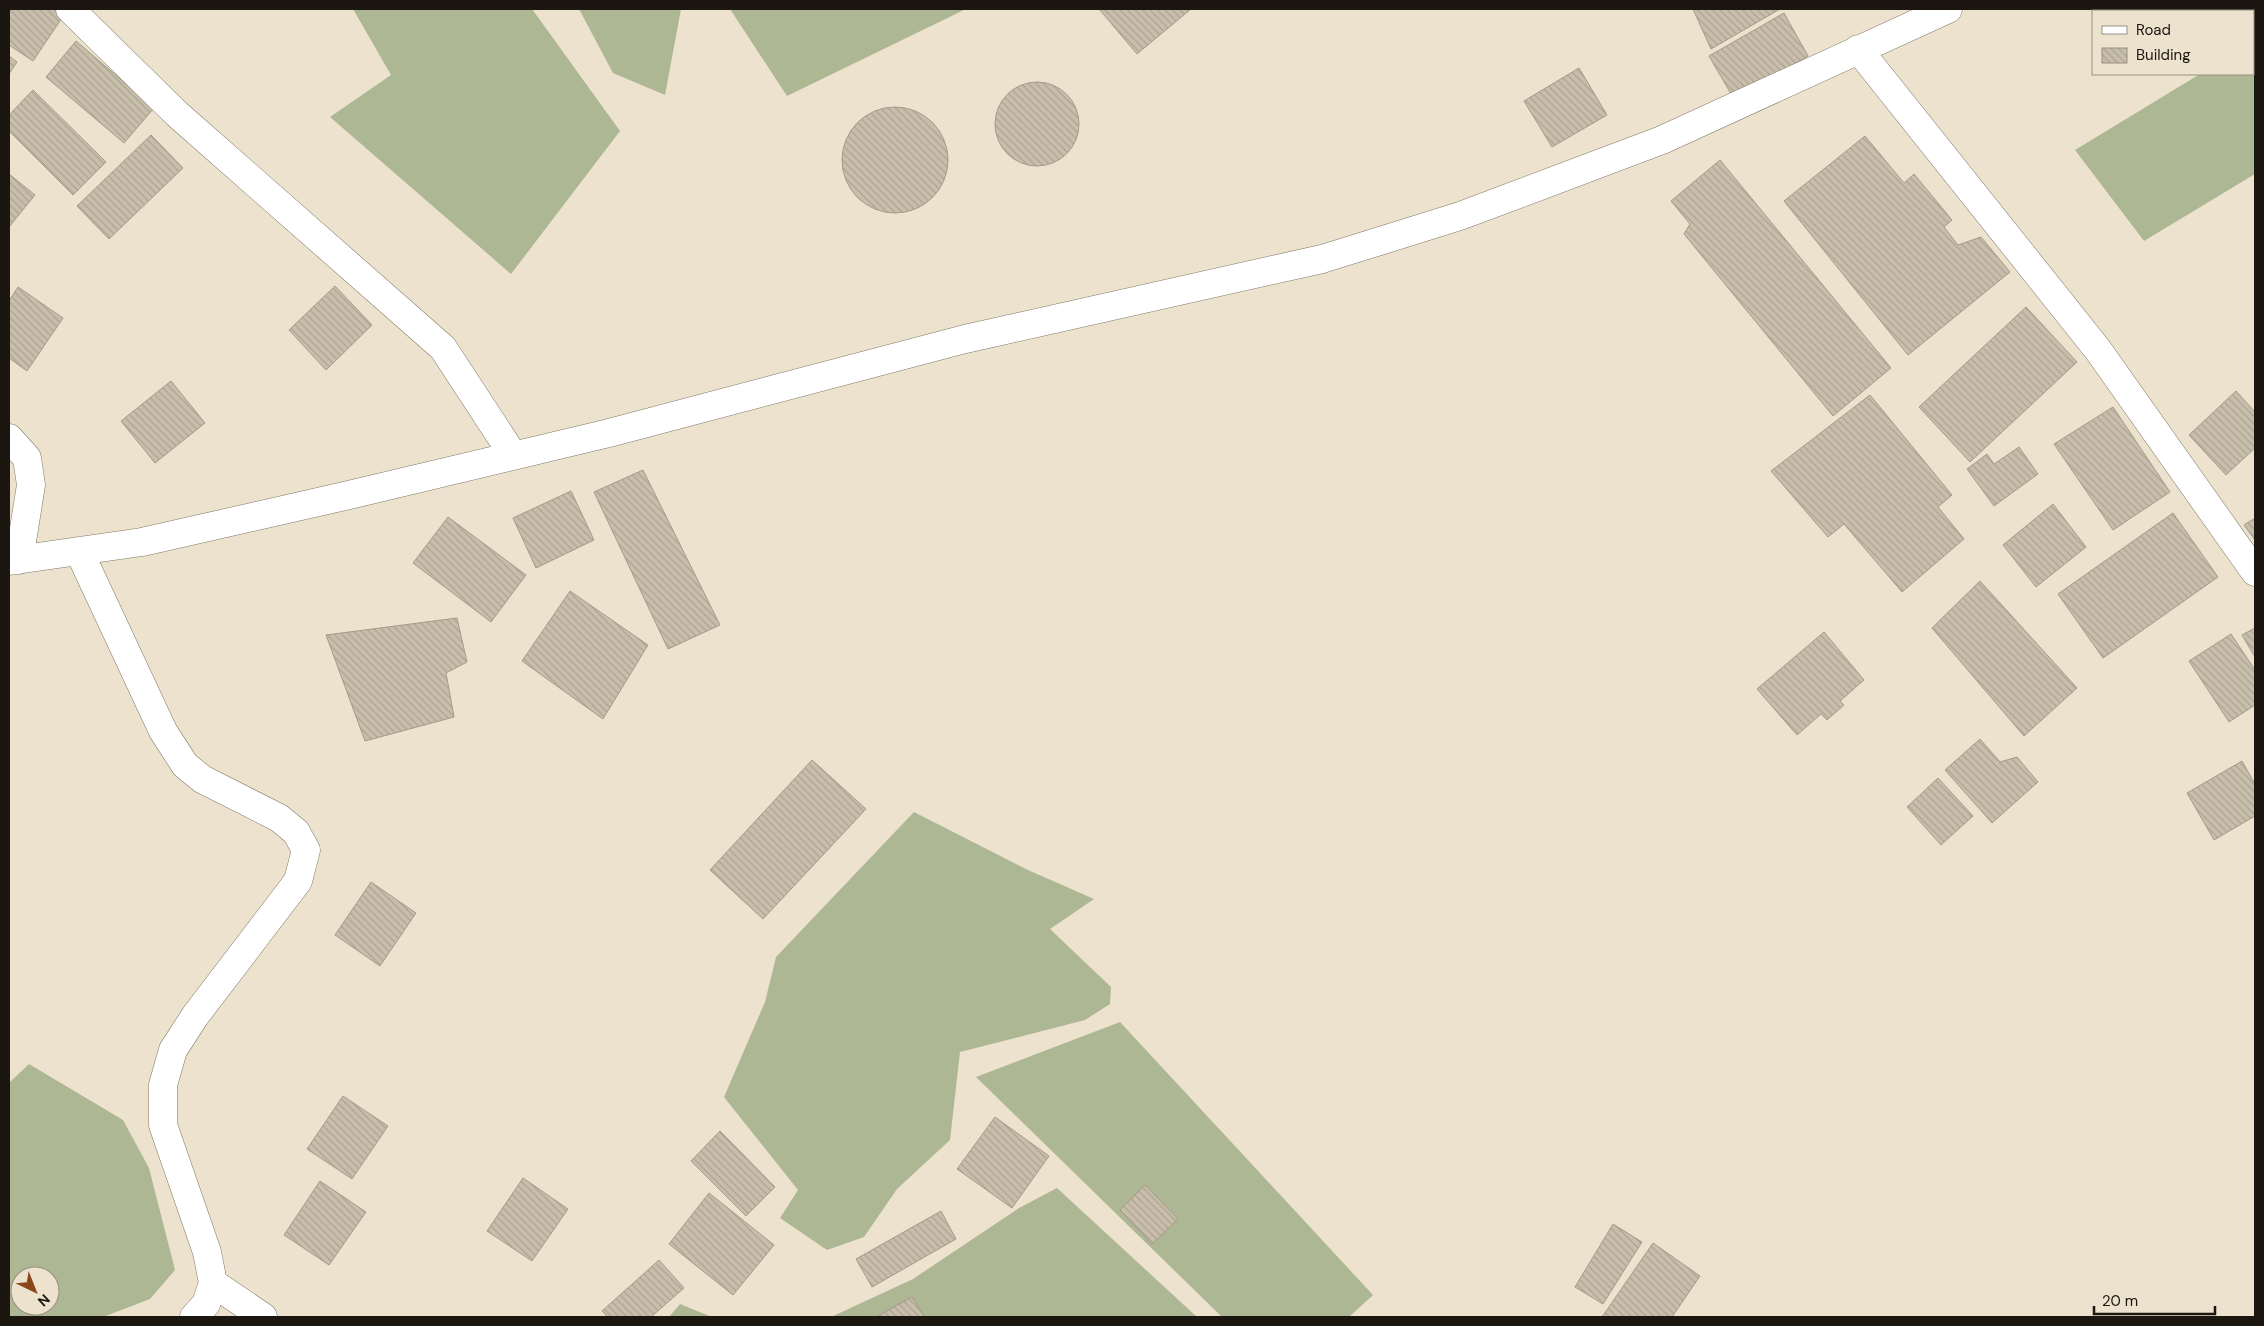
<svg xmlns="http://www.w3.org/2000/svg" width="2264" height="1326" font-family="'DM Sans',sans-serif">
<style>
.grass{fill:#aeb794;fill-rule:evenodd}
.building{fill:url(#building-back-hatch);stroke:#a49b88}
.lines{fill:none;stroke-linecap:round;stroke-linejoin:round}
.minor-casing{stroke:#817866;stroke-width:29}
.minor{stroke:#fff;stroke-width:28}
</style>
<defs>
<pattern id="building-back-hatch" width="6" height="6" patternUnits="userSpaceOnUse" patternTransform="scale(1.25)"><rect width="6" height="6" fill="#c8beab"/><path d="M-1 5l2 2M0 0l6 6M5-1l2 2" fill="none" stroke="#aba392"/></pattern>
</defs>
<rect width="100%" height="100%" fill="#ece2ce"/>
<path class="grass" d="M353 9H532L620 131 511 274 330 117 391 75Z
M579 9H681L665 95 613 73Z
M730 9H966L787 96Z
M2255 40V174L2144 241 2075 150 2200 74H2253V41Z
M914 812 1028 870 1094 899 1050 929 1111 987 1110 1004 1085 1020 960 1052 950 1140 897 1189 864 1237 827 1250 780 1218 798 1190 724 1097 765 1002 776 957Z
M1120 1022 1373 1295 1349 1317H1222L976 1077Z
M29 1064 123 1120 149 1168 175 1270 150 1299 103 1317H9V1083ZM20 1276H50V1306H20Z
M1057 1188 1197 1317H831L913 1279 1019 1208Z
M680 1304 712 1317H669Z"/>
<path class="building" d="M9 9H68L33 61 9 45Z
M1099 9H1191L1137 54Z
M1693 9H1780L1711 49Z
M1784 13 1808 56 1734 99 1709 56Z
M76 41 154 108 124 143 46 77Z
M9 56 17 62 9 74Z
M1579 68 1607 115 1552 147 1524 101Z
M995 124a42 42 0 1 1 84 0a42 42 0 1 1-84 0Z
M33 90 106 162 73 195 9 131V115Z
M842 160a53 53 0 1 1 106 0a53 53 0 1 1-106 0Z
M151 135 183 168 109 239 77 206Z
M1865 136 1904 183 1914 174 1952 220 1944 227 1958 245 1981 237 2010 272 1908 355 1784 201Z
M1720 160 1891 368 1833 416 1684 234 1690 224 1671 201Z
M9 174 35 195 9 227Z
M335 286 372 325 326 370 289 330Z
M18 287 63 318 27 371 9 358V301Z
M2026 307 2077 362 1970 462 1919 407Z
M171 381 205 423 155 463 121 421Z
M2236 391 2255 412V448L2226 475 2189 435Z
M1870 395 1952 495 1938 507 1964 539 1902 592 1844 524 1828 537 1771 471Z
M2113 407 2170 492 2113 530 2054 444Z
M2019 447 2038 474 1994 506 1967 469 1987 454 1994 464Z
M643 470 720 625 668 649 594 492Z
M571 491 594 540 536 568 513 518Z
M2053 504 2086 547 2036 587 2003 545Z
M2173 513 2218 577 2103 658 2058 594Z
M448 517 526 575 491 622 413 563Z
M2255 518V540L2244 525Z
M1980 581 2077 688 2024 736 1932 628Z
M570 591 648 645 603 719 522 661Z
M457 618 467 662 446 673 454 717 365 741 326 635Z
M2255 628V657L2242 635Z
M1824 632 1864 680 1840 701 1844 705 1827 720 1821 714 1797 735 1757 689Z
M2231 634 2255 670V705L2229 722 2189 661Z
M1980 739 2000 762 2017 757 2038 782 1992 823 1945 770Z
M812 760 866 809 763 919 710 870Z
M2242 761 2255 784V816L2214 840 2187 793Z
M1938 778 1973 816 1941 845 1907 807Z
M371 882 416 913 380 966 335 935Z
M343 1096 388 1126 352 1179 307 1149Z
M995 1117 1049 1156 1012 1208 957 1169Z
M720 1131 775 1187 746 1216 691 1161Z
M523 1178 568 1209 532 1261 487 1231Z
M320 1181 366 1212 329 1265 284 1235Z
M1145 1185 1178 1219 1152 1244 1120 1210Z
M709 1193 774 1245 733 1295 669 1244Z
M941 1211 956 1239 872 1287 856 1259Z
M1613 1224 1642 1242 1603 1304 1575 1287Z
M1653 1243 1700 1276 1672 1317H1602Z
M659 1260 684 1288 651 1317H608L602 1311Z
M912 1297 924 1317H876Z"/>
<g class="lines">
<g class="minor-casing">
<path id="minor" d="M70 9 177 114 443 348 513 455
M1858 49 2098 350 2255 572
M9 438 27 458 31 485 19 560
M79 551 163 731 185 765 202 779 279 818 296 832 306 850 298 881 195 1016 173 1050 163 1085V1125L207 1252 213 1283 206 1304 194 1317
M9 561 142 542 349 495 609 433 965 339 1322 259 1460 216 1662 140 1948 9
M213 1283 263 1317"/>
</g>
<use href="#minor" class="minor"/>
</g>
<rect width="2264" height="1326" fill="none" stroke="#1b1710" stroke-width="20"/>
<rect x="2092" y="10" width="162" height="65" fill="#ece2ce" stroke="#989182"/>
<rect x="2102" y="26" width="25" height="8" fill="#ffffff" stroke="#989182"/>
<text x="2136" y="35" font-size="15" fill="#1b1710">Road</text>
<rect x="2102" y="48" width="25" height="15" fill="url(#building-back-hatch)" stroke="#989182"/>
<text x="2136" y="60" font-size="15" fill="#1b1710">Building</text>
<g transform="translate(35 1291) rotate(137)"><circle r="24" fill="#ece2ce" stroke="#989182"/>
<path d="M0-4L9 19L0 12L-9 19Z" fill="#8b471c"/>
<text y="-8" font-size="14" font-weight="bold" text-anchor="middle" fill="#1b1710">N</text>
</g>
<path d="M2094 1306v8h121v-8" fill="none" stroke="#1b1710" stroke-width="2.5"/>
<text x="2102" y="1306" font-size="15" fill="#1b1710" stroke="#ece2ce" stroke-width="4" paint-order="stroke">20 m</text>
</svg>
